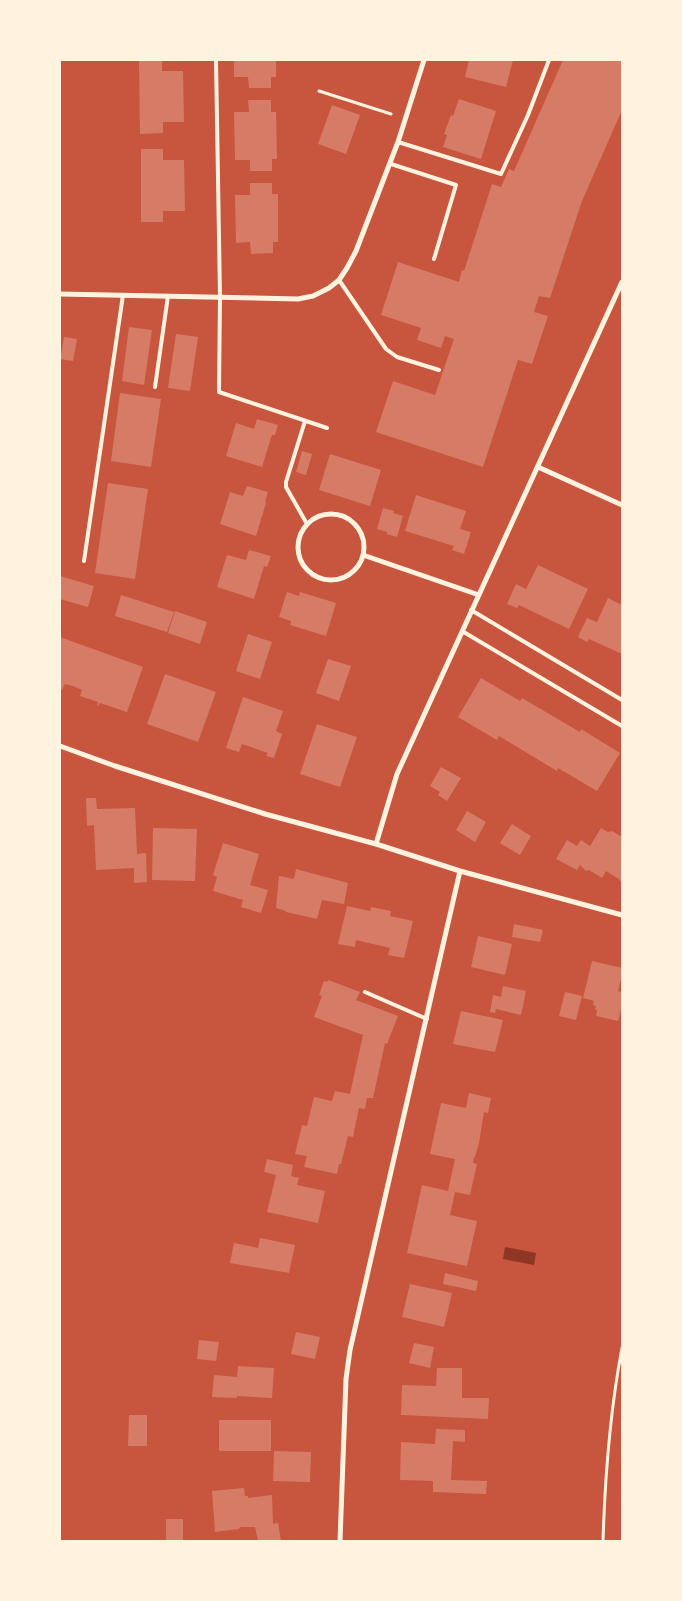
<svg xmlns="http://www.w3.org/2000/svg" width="682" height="1601" font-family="'Roboto Condensed',sans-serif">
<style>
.water{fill:#8f3625}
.building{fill:#d67c66}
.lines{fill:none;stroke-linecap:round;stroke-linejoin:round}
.path{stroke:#fff3e0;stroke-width:3}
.service{stroke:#fff3e0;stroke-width:4}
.minor{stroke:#fff3e0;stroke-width:5}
</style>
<rect width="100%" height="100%" fill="#c8553d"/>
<path class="water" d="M505 1247 536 1253 534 1265 503 1259Z"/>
<path class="building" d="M162 60V71H183L184 122H163V133L140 134 139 61Z
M234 60H276V77H271V88H249L248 77H234Z
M469 60H513L506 87 465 77Z
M563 60H622V110L582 201 550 298 539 296 534 312 548 316 532 364 518 360 483 467 376 432 393 381 435 395 454 339 445 336 441 348 417 340 421 328 381 315 398 262 459 282 462 270 464 271 492 184 501 187 509 169 514 171Z
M459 99 496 111 481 159 443 147 447 135 444 134 451 115 453 116Z
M248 100H271V112H276L277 159H272V171H250V160H235L234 112H249Z
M332 105 360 115 346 154 318 144Z
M141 149H163V160H184L185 211H163V222H141Z
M250 183H272V194H278V242H273V253L251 254 250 242 236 243 235 195H250Z
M129 327 152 330 144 385 122 381Z
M176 334 198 337 190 391 168 388Z
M64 337 77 339 73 361 60 359Z
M120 393 161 399 151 467 111 461Z
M257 419 278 425 275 435H272L262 467 226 456 236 423 254 429Z
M302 451 312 454 306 475 296 472Z
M330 454 381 470 370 506 319 490Z
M108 483 148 489 135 579 95 573Z
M247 486 268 492 265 503H266L256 536 220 524 230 492 243 496Z
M416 495 466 511 460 529 471 532 464 554 452 550 454 546 405 531Z
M383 508 394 511 393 513 403 516 397 537 387 534V532L377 529Z
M249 550 271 556 267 567 264 566 254 599 217 587 227 555 246 560Z
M538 565 588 589 569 629 519 605 517 608 507 604 516 584 526 589Z
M60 576 94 586 88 607 60 599Z
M287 592 299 596 300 592 336 603 326 636 290 625 291 621 279 617Z
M121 595 174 612 167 632 115 616Z
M608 598 622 605V654L589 639 587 642 578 637 587 618 597 622Z
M175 611 207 622 200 644 168 633Z
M248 634 272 642 260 679 236 671Z
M60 637 143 667 127 712 100 703 98 706H97L98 702 80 696 82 690 73 686 65 684 62 690 60 689Z
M328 659 351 666 339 701 316 693Z
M165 674 216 692 198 742 147 724Z
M481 678 520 701 522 698 580 732 581 729 620 753 597 791 558 768 557 771 499 736 497 740 458 717Z
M243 697 283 711 276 731 282 734 274 758 266 756 268 753 242 744 239 752 226 748Z
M317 724 357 737 340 787 300 774Z
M441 767 461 778 447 801 438 795 440 792 430 786Z
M86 798H96L97 809 135 808 137 854 146 853 147 882 134 883V868L96 870 94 825 87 826Z
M467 811 486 822 475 842 456 830Z
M512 824 531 836 520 855 500 843Z
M153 828 197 829 195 881 152 880Z
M601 828 608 832 612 831 622 837V884L619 879 606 871 602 878 589 870 586 871 580 865 577 870 556 859 567 840 577 846 581 840 590 846Z
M223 843 259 854 250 885 268 890 261 913 241 907 243 900 213 891 217 877 213 875Z
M296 869 348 883 344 904 322 900 317 919 286 912V911L276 908 279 876 294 879Z
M347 906 370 911 371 907 391 911 390 916 413 921 404 958 388 955 390 948 356 940 355 947 338 944Z
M514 924 543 930 540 942 512 937Z
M478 936 512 944 505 975 471 967Z
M592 961 622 968V975L618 991 622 992V1006L618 1021 596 1016 597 1010H595L596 1006 593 1005 594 1001 583 998Z
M328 980 360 992 356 1000 398 1016 387 1044 385 1043 373 1098H367L365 1109 359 1108 353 1137 348 1136 341 1164H339L337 1174 304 1167 307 1156 295 1154 302 1125 307 1126 314 1097 332 1101 335 1091 350 1094 363 1035 314 1017 322 996 319 995 324 981 327 982Z
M503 986 526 991 521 1015 496 1009 495 1013 490 1012 493 995 501 997Z
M565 992 582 996 576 1020 559 1016Z
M461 1011 503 1020 495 1052 453 1044Z
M469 1093 491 1098 488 1113 484 1112 479 1143 475 1157H474L473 1163 477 1164 470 1195 455 1192 450 1215 477 1221 467 1266 407 1253 422 1185 448 1191 455 1159 430 1154 441 1103 466 1108Z
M267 1159 293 1165 291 1176 299 1178 297 1185 325 1191 318 1223 267 1212 276 1175 264 1172Z
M260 1238 295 1245 289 1273 230 1263 234 1243 258 1248Z
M445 1273 478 1281 476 1291 443 1284Z
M410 1284 452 1293 444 1327 402 1317Z
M296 1332 320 1337 315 1359 291 1354Z
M199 1340 219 1342 216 1361 197 1359Z
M414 1343 434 1347 430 1368 409 1363Z
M238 1366 274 1368 272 1398 237 1396V1398L212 1397 214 1375 237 1377Z
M437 1368H462V1398H489L488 1419 401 1415 402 1385 436 1386Z
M129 1415H147V1446H128Z
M219 1420H271V1451H219Z
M436 1429 465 1430V1442L453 1441 451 1480 487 1481 486 1494 433 1492V1481L400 1480 401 1442 435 1444Z
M274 1451 311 1452 310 1482 273 1481Z
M244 1488 245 1496H248V1498L272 1495 273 1524 278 1523 281 1541H258L255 1527H240L239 1529 215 1532 212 1491Z
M166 1519H183V1541H166Z"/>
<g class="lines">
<path class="path" d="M319 91 391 114
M603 1541C605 1476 610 1411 622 1348"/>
<path class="service" d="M216 60 220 296 219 392 327 428
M398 142 501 174 528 115 549 60
M391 164 456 185 434 259
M339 280 386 349 397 357 439 370
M155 387 168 296
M305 421 286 482V487L307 524
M84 561 123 295
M471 610 622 700
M462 631 622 726
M365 992 427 1019"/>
<path class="minor" d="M60 294 298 299 313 296 329 288 339 280 347 268 356 251 398 142 424 60
M538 467 622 505
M298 547a33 33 0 1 1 66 0a33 33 0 1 1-66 0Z
M363 555 479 595
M60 746 115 766 265 814 376 844 460 871 622 915
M376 844 397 774 622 282
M340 1541 346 1379 350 1350 460 871"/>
</g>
<rect width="682" height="1601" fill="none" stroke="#fff3e0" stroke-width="122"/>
</svg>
